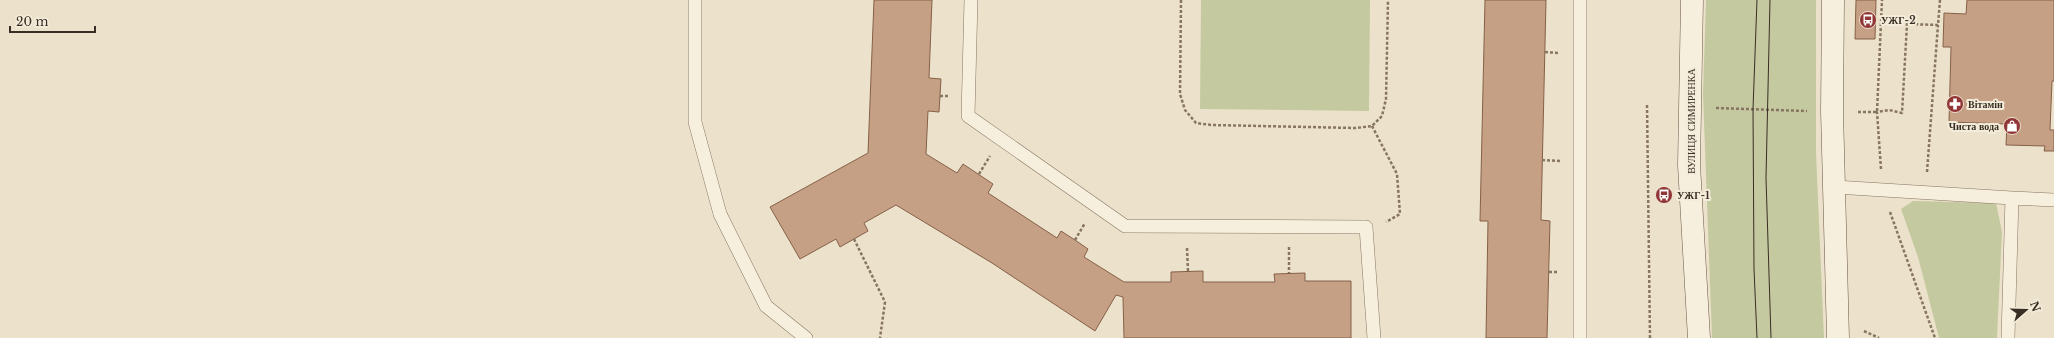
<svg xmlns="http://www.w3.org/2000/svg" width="2054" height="338" font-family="'Libre Baskerville',serif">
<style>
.green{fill:#c4c9a0}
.building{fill:#c6a085;stroke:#856048}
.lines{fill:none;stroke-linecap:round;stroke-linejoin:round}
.lane-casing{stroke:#877561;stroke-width:14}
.secondary-casing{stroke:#695744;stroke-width:23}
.path{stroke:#877561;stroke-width:2.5;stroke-dasharray:3 2;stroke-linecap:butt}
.lane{stroke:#f7efde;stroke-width:13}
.secondary{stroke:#f7efde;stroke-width:22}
.tram{stroke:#392e23;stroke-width:1}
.labels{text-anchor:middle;stroke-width:4;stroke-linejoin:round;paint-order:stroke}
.poi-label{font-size:10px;font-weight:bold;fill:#392e23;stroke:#f4ecda;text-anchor:start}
.street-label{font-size:10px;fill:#392e23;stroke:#f4ecda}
</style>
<rect width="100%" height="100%" fill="#ece2cb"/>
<path class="green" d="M1201 0H1370L1369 111 1200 109Z
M1706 0H1816V152L1824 338H1712L1703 94Z
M1913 201 1996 203 2002 232 1997 338H1939L1918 257 1901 209Z"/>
<path class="building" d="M874 0H932L929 78 941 79 939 112 928 111 926 154 957 173 963 164 993 184 988 193 1057 238 1061 231 1075 240 1088 249 1084 257 1124 282H1171V272L1203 271V282H1275L1274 274 1305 273V281H1351V338H1124L1123 297 1116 295 1095 331 992 263 896 205 864 223 868 231 840 247 836 239 800 259 770 207 868 153Z
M1485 0H1546L1541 220 1550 221 1547 338H1486L1488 221H1480Z
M1856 0H1876L1875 39H1855Z
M1967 0H2054V81H2052L2050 130H2054V151H2044L2045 146 2006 145 2007 124 1949 122 1951 47H1943L1944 13 1966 14Z"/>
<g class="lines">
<g class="lane-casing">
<path id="lane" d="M695 0V122L720 214 766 306 806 338
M971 0 968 116 1125 226 1366 227 1374 338
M1835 187 2012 198 2008 338
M2012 198 2054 200
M1580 338V0"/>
</g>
<g class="secondary-casing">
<path id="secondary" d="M1692 0 1689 165 1699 338
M1833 0 1832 111 1838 338"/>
</g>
<path class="path" d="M1181 0 1180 94 1185 110 1196 123 1211 125 1356 128 1372 126 1382 116 1386 99 1388 0
M1545 52 1558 53
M940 96H948
M1647 105 1650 338
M1716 108 1807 111
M1858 112H1877L1882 0
M1372 126 1397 174 1400 214 1386 222
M1542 160 1560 161
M1881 169 1877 112 1889 110 1902 113 1907 24 1938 25 1940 0
M1927 172 1938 25
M979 174 990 156
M1890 212 1935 338
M854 239 885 302 880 338
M1075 240 1085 223
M1289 247V273
M1187 248 1188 272
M1549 272H1558
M1864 331 1879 338"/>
<use href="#lane" class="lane"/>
<use href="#secondary" class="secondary"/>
<path class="tram" d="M1770 0 1766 178 1771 338
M1757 338 1754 269 1753 109 1757 0"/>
</g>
<defs>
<g id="bus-disc" transform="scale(0.9)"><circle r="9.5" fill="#913636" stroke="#f4ecda"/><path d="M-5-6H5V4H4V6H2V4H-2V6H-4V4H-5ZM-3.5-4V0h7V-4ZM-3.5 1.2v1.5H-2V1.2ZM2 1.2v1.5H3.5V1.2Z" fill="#fff"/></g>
<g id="pharmacy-disc" transform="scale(0.9)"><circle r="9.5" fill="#913636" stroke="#f4ecda"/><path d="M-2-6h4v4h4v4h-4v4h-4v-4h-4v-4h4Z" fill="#fff"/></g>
<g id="shop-disc" transform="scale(0.9)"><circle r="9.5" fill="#913636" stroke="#f4ecda"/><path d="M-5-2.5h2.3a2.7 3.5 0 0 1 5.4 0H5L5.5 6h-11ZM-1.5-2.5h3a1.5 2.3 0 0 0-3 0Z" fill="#fff"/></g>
</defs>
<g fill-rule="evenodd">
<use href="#bus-disc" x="1868" y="20"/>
<use href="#pharmacy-disc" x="1955" y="104"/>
<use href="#shop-disc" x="2012" y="126"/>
<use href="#bus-disc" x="1664" y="195"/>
</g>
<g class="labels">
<g class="poi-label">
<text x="1881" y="24">УЖГ-2</text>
<text x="1968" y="108">Вітамін</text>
<text x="1999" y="130" text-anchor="end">Чиста вода</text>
<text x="1677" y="199">УЖГ-1</text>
</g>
<g class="street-label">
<text transform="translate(1691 121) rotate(-90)" y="4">ВУЛИЦЯ СИМИРЕНКА</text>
</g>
</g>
<g transform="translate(2026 310) rotate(70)" stroke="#f4ecda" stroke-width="3" paint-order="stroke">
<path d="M0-3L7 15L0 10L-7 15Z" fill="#392e23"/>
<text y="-6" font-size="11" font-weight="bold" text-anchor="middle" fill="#392e23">N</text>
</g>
<path d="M10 26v6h85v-6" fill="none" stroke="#392e23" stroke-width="2"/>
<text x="16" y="26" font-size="12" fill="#392e23" stroke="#f4ecda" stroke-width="3" paint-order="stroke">20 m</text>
</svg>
